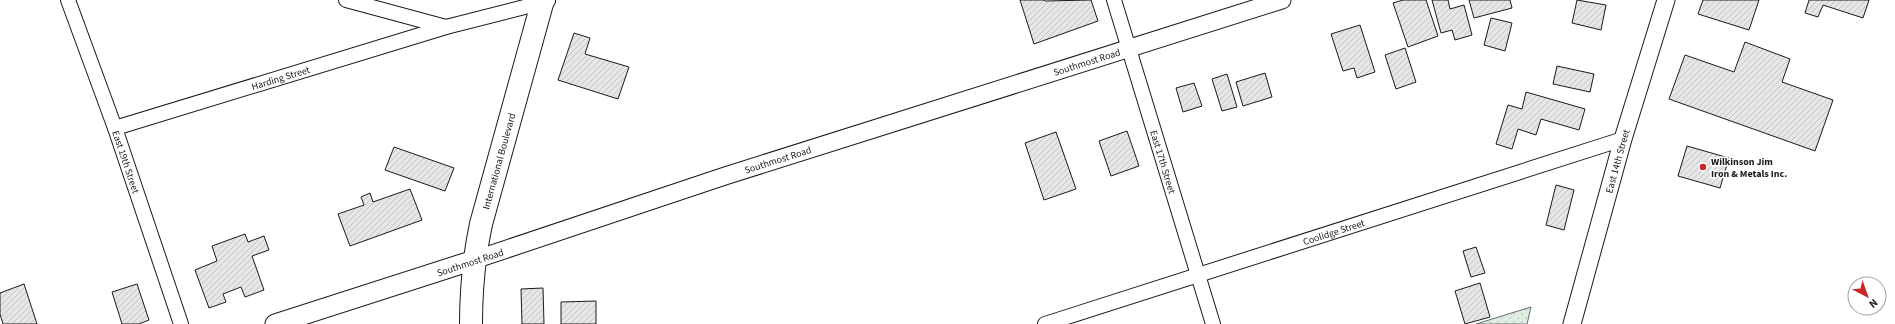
<svg xmlns="http://www.w3.org/2000/svg" width="1895" height="324" font-family="'Source Sans 3',sans-serif">
<style>
.grass{fill:url(#grass-dots);stroke:#6a6a6a}
.building{fill:url(#building-hatch);stroke:#1a1a1a}
.lines{fill:none;stroke-linecap:round;stroke-linejoin:round}
.minor-casing{stroke:#1a1a1a;stroke-width:16}
.tertiary-casing{stroke:#1a1a1a;stroke-width:19}
.secondary-casing{stroke:#1a1a1a;stroke-width:21}
.primary-casing{stroke:#1a1a1a;stroke-width:24}
.minor{stroke:#fff;stroke-width:14}
.tertiary{stroke:#fff;stroke-width:17}
.secondary{stroke:#fff;stroke-width:19}
.primary{stroke:#fff;stroke-width:22}
.poi-dot{fill:#c62828;stroke:#fff;stroke-width:1.5}
.labels{text-anchor:middle;stroke-width:3;stroke-linejoin:round;paint-order:stroke}
.street-label{font-size:10px;fill:#1a1a1a;stroke:#fff}
.poi-label{font-size:10px;font-weight:bold;fill:#1a1a1a;stroke:#fff;text-anchor:start}
</style>
<defs>
<pattern id="grass-dots" width="8" height="8" patternUnits="userSpaceOnUse"><rect width="8" height="8" fill="#e0efe3"/><path d="M2 2h.1M6 6h.1" fill="none" stroke="#c0ccc2" stroke-width="1.8" stroke-linecap="round"/></pattern>
<pattern id="building-hatch" width="6" height="6" patternUnits="userSpaceOnUse"><rect width="6" height="6" fill="#e6e6e6"/><path d="M-1 1l2-2M0 6l6-6M5 7l2-2" fill="none" stroke="#c5c5c5"/></pattern>
</defs>
<rect width="100%" height="100%" fill="#fff"/>
<path class="grass" d="M1531 307 1527 324H1476Z"/>
<path class="building" d="M1020 0H1044L1045 1 1091 0 1098 21 1034 44Z
M1403 0H1426L1438 36 1408 47 1393 3Z
M1432 0H1448L1450 9 1464 5 1472 35 1455 40 1452 30 1441 33Z
M1469 0H1510L1512 8 1474 18Z
M1577 0 1606 5 1601 30 1572 23Z
M1703 0H1759L1749 30 1698 14Z
M1809 0H1869L1863 18 1823 5 1818 17 1805 13Z
M1491 18 1512 23 1505 51 1484 45Z
M1360 25 1375 72 1357 78 1354 68 1343 71 1331 34Z
M574 33 590 38 585 54 629 67 618 99 558 80Z
M1745 42 1790 59 1782 82 1833 100 1815 151 1669 99 1685 55 1734 72Z
M1405 48 1416 82 1396 89 1385 55Z
M1557 66 1594 74 1590 92 1553 84Z
M1265 73 1272 97 1243 106 1236 82Z
M1227 74 1237 107 1222 111 1212 79Z
M1194 83 1202 106 1183 112 1176 88Z
M1526 92 1585 109 1579 130 1541 119 1536 135 1518 129 1512 149 1496 144 1508 105 1522 109Z
M1127 131 1139 166 1111 176 1099 141Z
M1056 132 1076 189 1044 200 1025 143Z
M1687 146 1729 158 1720 188 1678 176Z
M394 147 454 168 445 191 385 170Z
M1556 185 1574 190 1564 230 1546 225Z
M410 189 422 220 350 246 338 214 364 205 361 197 370 193 373 202Z
M245 234 248 242 264 236 269 250 252 256 264 290 245 297 241 287 223 294 226 302 209 308 195 270 217 261 212 246Z
M1476 247 1485 273 1471 277 1463 251Z
M1480 283 1490 317 1465 324 1455 291Z
M24 284 37 324H3L0 314V293Z
M137 284 149 320 139 324H122L112 292Z
M543 288 544 324H522L521 289Z
M596 301V324H561V302Z"/>
<g class="lines">
<g class="minor-casing">
<g id="minor">
<path id="s1" d="M68 0 115 128 181 324"/>
<path d="M346 0 446 27"/>
<path id="s2" d="M1114 0 1213 324"/>
<path id="s3" d="M115 128 446 27 548 1"/>
<path id="s4" d="M1045 324 1623 139"/>
</g>
</g>
<g class="tertiary-casing">
<g id="tertiary">
<path id="s5" d="M474 260 725 176 1282 0"/>
<path id="s6" d="M1572 324 1623 139 1666 0"/>
</g>
</g>
<g class="secondary-casing">
<path id="secondary" d="M275 324 474 260"/>
</g>
<g class="primary-casing">
<g id="primary">
<path id="s7" d="M471 324C471 290 474 257 481 224L543 0"/>
</g>
</g>
<use href="#minor" class="minor"/>
<use href="#tertiary" class="tertiary"/>
<use href="#secondary" class="secondary"/>
<use href="#primary" class="primary"/>
</g>
<circle class="poi-dot" cx="1703" cy="167" r="4"/>
<g class="labels">
<g class="street-label">
<text dy="4" stroke="none"><textPath href="#s5" startOffset="644">Southmost Road</textPath></text>
<text dy="4" stroke="none"><textPath href="#s3" startOffset="173">Harding Street</textPath></text>
<text dy="4" stroke="none"><textPath href="#s5" startOffset="320">Southmost Road</textPath></text>
<text dy="4" stroke="none"><textPath href="#s1" startOffset="172">East 19th Street</textPath></text>
<text dy="4" stroke="none"><textPath href="#s7" startOffset="166">International Boulevard</textPath></text>
<text dy="4" stroke="none"><textPath href="#s6" startOffset="169">East 14th Street</textPath></text>
<text dy="4" stroke="none"><textPath href="#s2" startOffset="169">East 17th Street</textPath></text>
<text dy="4" stroke="none"><textPath href="#s4" startOffset="303">Coolidge Street</textPath></text>
<text transform="translate(470 262) rotate(-18)" y="4">Southmost Road</text>
</g>
<g class="poi-label">
<text x="1711" y="165">Wilkinson Jim<tspan x="1711" dy="12">Iron &amp; Metals Inc.</tspan></text>
</g>
</g>
<g transform="translate(1867 296) rotate(139)"><circle r="19" fill="#ffffff" stroke="#a3a3a3"/>
<path d="M0-3L7 15L0 10L-7 15Z" fill="#c62828"/>
<text y="-6" font-size="11" font-weight="bold" text-anchor="middle" fill="#1a1a1a">N</text>
</g>
</svg>
